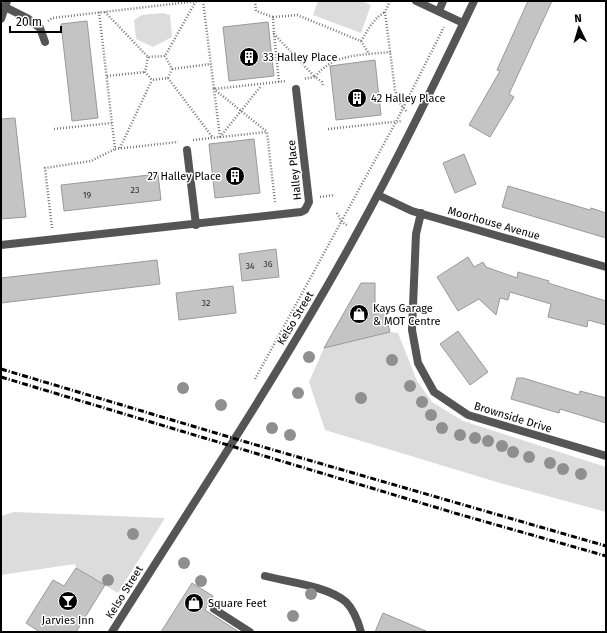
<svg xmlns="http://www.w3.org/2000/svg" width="607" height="633" font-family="'Fira Sans',sans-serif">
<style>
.green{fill:#dcdcdc}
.building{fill:#c4c4c4;stroke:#999}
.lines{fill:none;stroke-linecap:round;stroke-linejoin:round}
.path{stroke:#777;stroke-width:2.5;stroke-dasharray:1 2;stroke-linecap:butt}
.service{stroke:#555;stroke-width:8}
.minor{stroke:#555;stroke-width:8}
.tertiary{stroke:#555;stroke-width:8}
.rail{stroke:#000;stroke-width:3;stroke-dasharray:6 2 1 2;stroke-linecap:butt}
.tree{fill:#8f8f8f}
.labels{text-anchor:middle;stroke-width:3;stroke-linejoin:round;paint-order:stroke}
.number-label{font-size:9px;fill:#313131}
.poi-label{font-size:11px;fill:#000;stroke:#fff;text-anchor:start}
.street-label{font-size:11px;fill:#000;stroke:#fff}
</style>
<rect width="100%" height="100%" fill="#fff"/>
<path class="green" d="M318 1H362L371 5 361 33 313 15Z
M163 13 170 15 172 37 153 47 136 39 134 20 142 15Z
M390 332 398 333 417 381 432 402 463 421 606 467V512L500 483 325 430 309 382 324 348Z
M14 512 165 518 118 593 76 568 75 564 1 575V516Z"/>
<path class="building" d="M528 1H552L509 94 514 97 490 137 469 125 500 71 497 70Z
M87 21 98 118 72 121 61 24Z
M268 22 274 76 229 81 223 27Z
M375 60 381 115 336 120 330 66Z
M15 118 26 217 1 219V119Z
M254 139 260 193 215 198 209 144Z
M464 154 476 184 455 193 443 163Z
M158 174 161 200 64 211 61 185Z
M508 186 590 210 591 208 606 213V238L502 207Z
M276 249 279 277 242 281 239 254Z
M468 257 474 267 483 262 486 267 517 278 518 272 549 281 548 283 606 301V325L588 320 587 327 548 317 551 304 510 292 508 300 500 298 496 315 479 299 458 311 437 277Z
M157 260 160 284 1 303V278Z
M361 283H375V315L384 309 390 332 324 348Z
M233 286 236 313 179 320 176 293Z
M458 331 488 372 470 385 440 344Z
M517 378H523L579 395 580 391 606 398V423L560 409 559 413 511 399Z
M76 568 105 585 76 632H40L26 623 53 580 64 586Z
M192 583 213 596 205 610 239 632H161Z
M383 613 428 632H375Z"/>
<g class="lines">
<path class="path" d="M203 1 214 89 286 81
M255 1 256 11 273 17 274 34
M390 1 385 12 395 90 399 102 407 112
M99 12 115 149 178 142
M105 12 148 57 165 56 196 1
M273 17 297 15 361 41C368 30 373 19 385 12
M48 21 52 18 198 1
M361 41 369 54
M148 57 145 72 152 80 168 78 172 69 165 56
M172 69 211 64
M107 76 145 72
M168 78 213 138
M279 82 274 34 315 77 303 79
M323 85 322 82 315 77C333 53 364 55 391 52
M54 129 112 123
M328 129 402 121
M220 137 214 89 266 131
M220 137 261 86
M193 140 267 132 275 202
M120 148 152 80
M320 197 335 195
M337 213 342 222 348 226
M52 228 45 168 91 161 115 149
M255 379 397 120 444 27"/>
<path class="service" d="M5 7 27 18 40 28 45 42
M265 576C288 582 328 586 346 602 354 610 358 621 361 632
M214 609 250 632"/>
<path class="minor" d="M416 1 463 23
M439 11 443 1
M1 19 7 1
M187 150 196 225
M378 195 412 211 606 267
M421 213 416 234 412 330 418 363 434 392 468 415 606 456
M1 245 301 212 305 210 309 202 296 89"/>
<path class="tertiary" d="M112 632C195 500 282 370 357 233 399 157 437 79 474 1"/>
<path class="rail" d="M1 369 246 442 606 546
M1 377 458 514 606 556"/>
</g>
<g class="tree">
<circle cx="309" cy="357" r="6"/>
<circle cx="392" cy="360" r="6"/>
<circle cx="410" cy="386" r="6"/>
<circle cx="183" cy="388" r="6"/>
<circle cx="298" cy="393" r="6"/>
<circle cx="361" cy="398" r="6"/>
<circle cx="422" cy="402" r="6"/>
<circle cx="221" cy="405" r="6"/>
<circle cx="431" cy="415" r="6"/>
<circle cx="272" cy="428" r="6"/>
<circle cx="442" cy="428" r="6"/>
<circle cx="290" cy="435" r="6"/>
<circle cx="460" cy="435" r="6"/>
<circle cx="475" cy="438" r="6"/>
<circle cx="488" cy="441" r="6"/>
<circle cx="502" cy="446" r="6"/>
<circle cx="513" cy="452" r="6"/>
<circle cx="529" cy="457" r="6"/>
<circle cx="550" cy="463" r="6"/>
<circle cx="563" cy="469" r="6"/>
<circle cx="581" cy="474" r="6"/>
<circle cx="133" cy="534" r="6"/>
<circle cx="184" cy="563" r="6"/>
<circle cx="108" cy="580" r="6"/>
<circle cx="201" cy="581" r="6"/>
<circle cx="311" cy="594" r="6"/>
<circle cx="293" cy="616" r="6"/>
</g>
<defs>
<g id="building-disc" transform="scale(1)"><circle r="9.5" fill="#000" stroke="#fff"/><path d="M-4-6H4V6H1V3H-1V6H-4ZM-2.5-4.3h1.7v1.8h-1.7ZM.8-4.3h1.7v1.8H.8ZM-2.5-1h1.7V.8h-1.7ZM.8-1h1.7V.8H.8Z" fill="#fff"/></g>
<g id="shop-disc" transform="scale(1)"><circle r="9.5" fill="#000" stroke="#fff"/><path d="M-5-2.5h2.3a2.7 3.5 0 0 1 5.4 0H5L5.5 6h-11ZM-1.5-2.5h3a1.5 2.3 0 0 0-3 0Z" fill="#fff"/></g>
<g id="bar-disc" transform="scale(1)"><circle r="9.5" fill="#000" stroke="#fff"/><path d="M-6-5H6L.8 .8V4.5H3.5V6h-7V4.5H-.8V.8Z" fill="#fff"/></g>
</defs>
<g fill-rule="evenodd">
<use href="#building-disc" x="249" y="57"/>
<use href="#building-disc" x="357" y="98"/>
<use href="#building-disc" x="235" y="176"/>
<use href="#shop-disc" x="359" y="314"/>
<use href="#bar-disc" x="68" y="601"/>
<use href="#shop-disc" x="194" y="603"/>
</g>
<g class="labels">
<g class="number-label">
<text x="135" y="193">23</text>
<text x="87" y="198">19</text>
<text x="268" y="267">36</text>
<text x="250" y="269">34</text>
<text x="206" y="306">32</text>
</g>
<g class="poi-label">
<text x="263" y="61">33 Halley Place</text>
<text x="371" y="102">42 Halley Place</text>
<text x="221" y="180" text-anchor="end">27 Halley Place</text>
<text x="373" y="312">Kays Garage<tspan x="373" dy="13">&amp; MOT Centre</tspan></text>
<text x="208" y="607">Square Feet</text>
<text x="68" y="624" text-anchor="middle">Jarvies Inn</text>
</g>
<g class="street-label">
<text transform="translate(294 170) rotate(-96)" y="4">Halley Place</text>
<text transform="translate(494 223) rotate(16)" y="4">Moorhouse Avenue</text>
<text transform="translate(295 318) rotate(-59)" y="4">Kelso Street</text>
<text transform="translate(513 417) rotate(17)" y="4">Brownside Drive</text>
<text transform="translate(124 592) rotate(-58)" y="4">Kelso Street</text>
</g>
</g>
<rect width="607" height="633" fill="none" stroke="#000000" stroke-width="4"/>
<g transform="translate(579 28) rotate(355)" stroke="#ffffff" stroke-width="3" paint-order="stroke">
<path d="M0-3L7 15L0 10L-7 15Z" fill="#000000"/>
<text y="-6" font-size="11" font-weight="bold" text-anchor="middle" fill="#000000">N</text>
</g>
<path d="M10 26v6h51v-6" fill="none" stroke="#000000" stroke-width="2"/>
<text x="16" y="26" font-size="12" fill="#000000" stroke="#ffffff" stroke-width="3" paint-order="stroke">20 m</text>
</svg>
